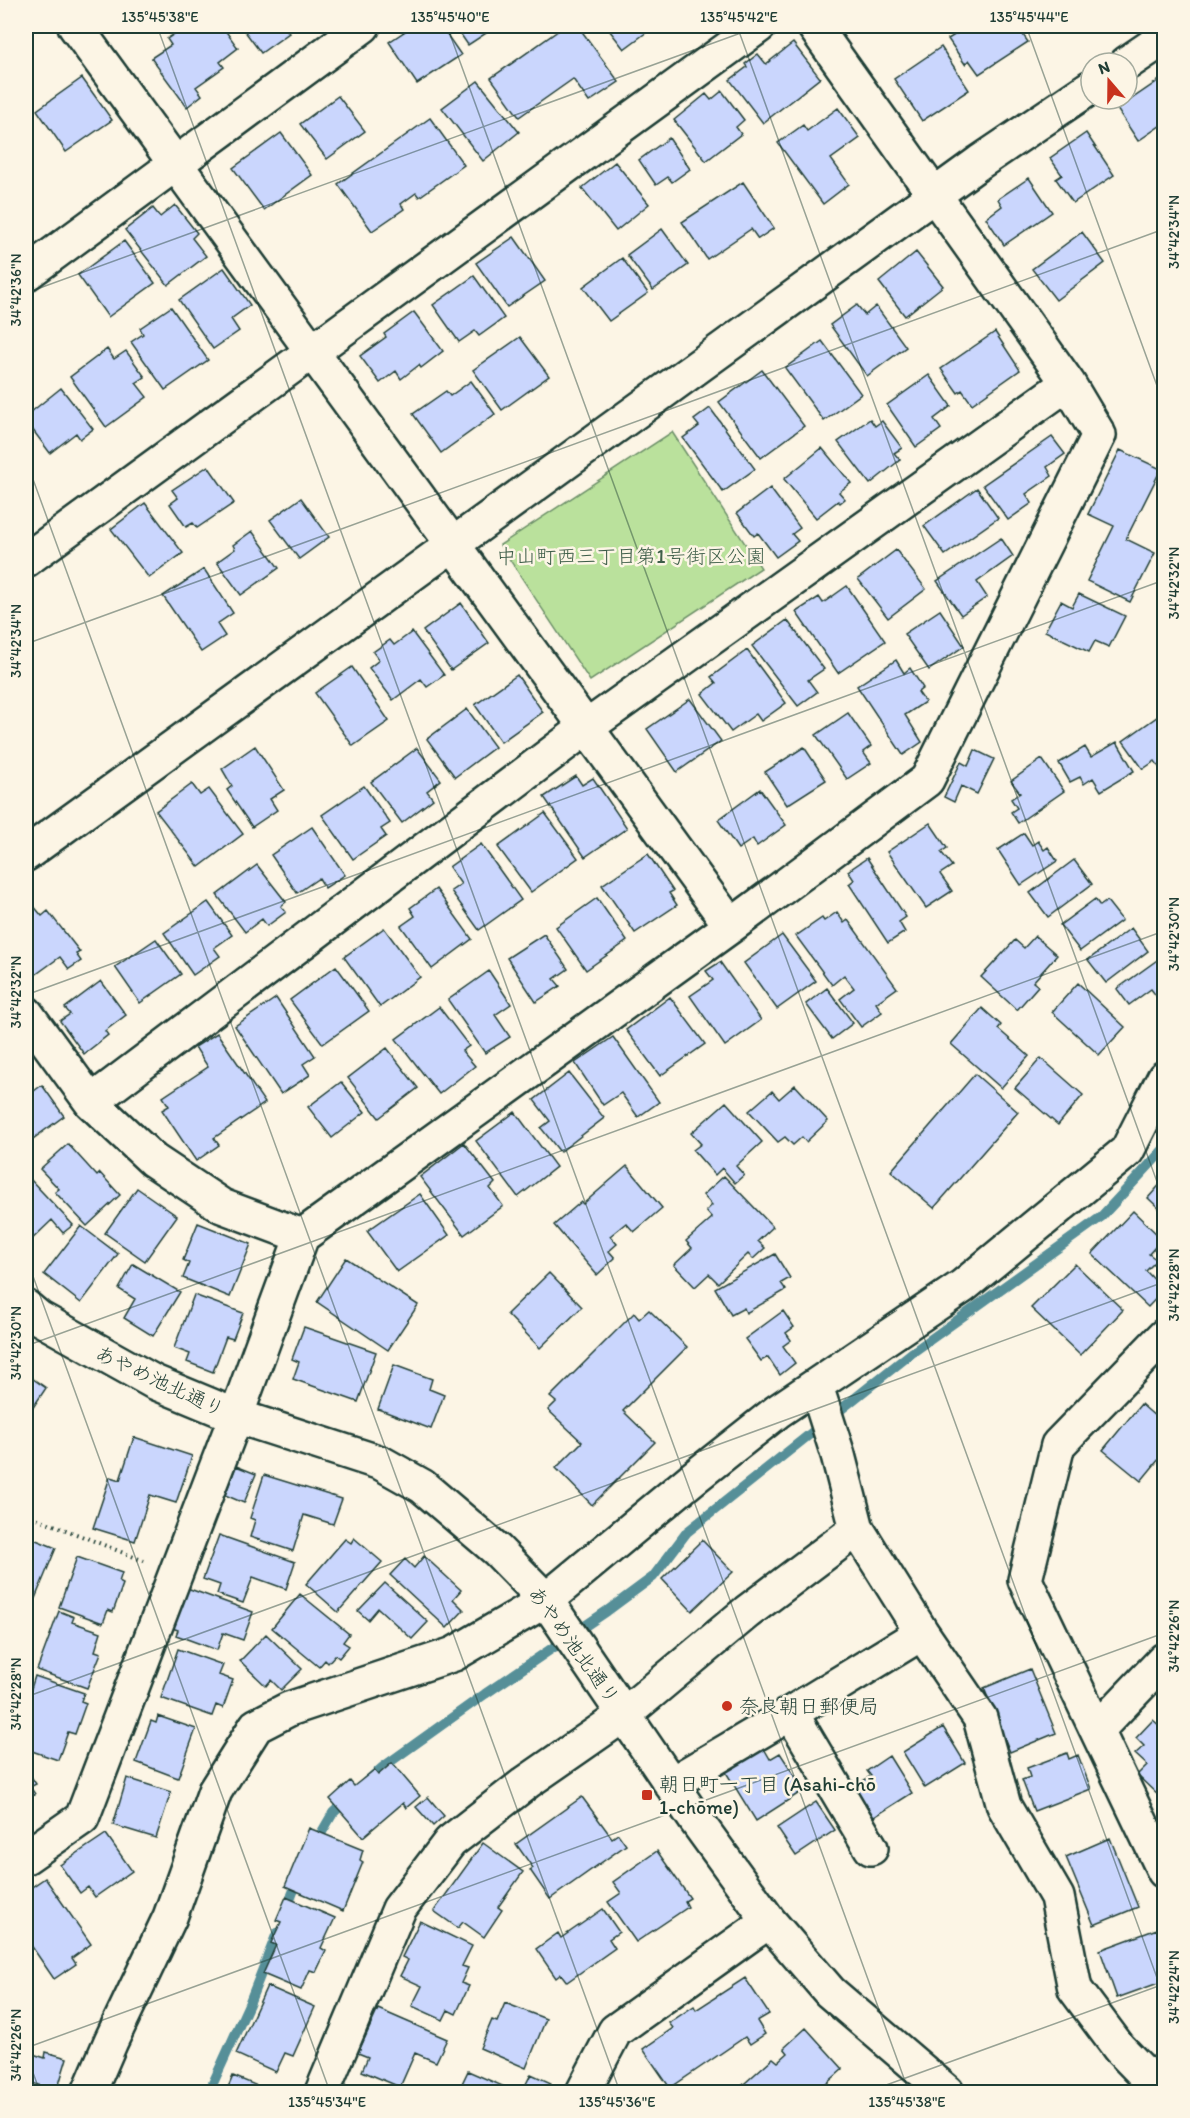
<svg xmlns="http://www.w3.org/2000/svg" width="1190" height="2118" font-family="Itim,'Klee One',sans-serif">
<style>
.green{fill:#bae19c;stroke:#6c8f68;stroke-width:1.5}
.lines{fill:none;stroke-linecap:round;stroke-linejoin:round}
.stream{stroke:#568f98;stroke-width:10}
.building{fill:#cad6fd;stroke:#1f3d34;stroke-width:1.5}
.minor-casing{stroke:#1f3d34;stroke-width:38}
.path{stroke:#1f3d34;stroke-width:4;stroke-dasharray:1.5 4.5;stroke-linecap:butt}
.minor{stroke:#fcf5e5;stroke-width:33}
.ticks{fill:none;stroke:#1f3d34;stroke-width:1.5;stroke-opacity:0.45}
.poi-dot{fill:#c8321e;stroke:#fcf5e5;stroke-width:2}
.labels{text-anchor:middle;stroke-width:5;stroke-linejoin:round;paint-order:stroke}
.park-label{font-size:20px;fill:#3e5e49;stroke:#fcf5e5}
.street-label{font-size:20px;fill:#1f3d34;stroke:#fcf5e5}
.poi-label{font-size:20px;fill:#1f3d34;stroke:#fcf5e5;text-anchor:start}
.neatline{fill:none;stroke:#1f3d34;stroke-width:2}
.ticks-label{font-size:15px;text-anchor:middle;fill:#1f3d34}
</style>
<rect width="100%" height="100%" fill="#fcf5e5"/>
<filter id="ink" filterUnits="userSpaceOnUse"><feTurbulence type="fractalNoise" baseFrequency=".0167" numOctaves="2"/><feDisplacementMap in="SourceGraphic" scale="12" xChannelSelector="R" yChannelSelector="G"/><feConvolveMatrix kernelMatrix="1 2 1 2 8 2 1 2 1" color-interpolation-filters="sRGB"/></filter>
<g filter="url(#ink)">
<path class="green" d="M672 432 761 568 590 681 500 545Z"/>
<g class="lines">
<path class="stream" d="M366 1782 383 1767 485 1694 607 1611 653 1577 687 1532 913 1352 1101 1217 1164 1149
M315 1844 333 1813 348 1799
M286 1910 299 1877
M209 2092 249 2004 277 1933"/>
</g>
<path class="building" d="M186 26H222L238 48 220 62 224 67 196 87 202 95 187 107 151 58 171 45 167 39Z
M241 26H284L289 33 261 53Z
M413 26H441L461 55 417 84 389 42Z
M455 26H497L468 45Z
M565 26H578L619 82 589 102 573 79 519 117 491 78Z
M606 26H655L624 49Z
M969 26H1017L1028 42 979 74 969 60 965 64 948 39Z
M793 43 820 78 763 123 730 80 747 67 745 64 758 54 766 64Z
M941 47 969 90 922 121 894 79Z
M1164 77V123L1138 141 1117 109Z
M82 78 112 120 66 152 37 110Z
M478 81 519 132 483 161 442 108Z
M722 91 744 120 736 127 741 134 706 161 674 120 706 94 711 100Z
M338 96 365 131 327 159 300 124Z
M838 108 860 138 831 159 849 184 823 204 778 143 803 125 807 131Z
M430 118 464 165 419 197 416 193 401 204 404 209 372 231 338 184Z
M281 133 312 175 264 210 233 168Z
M1086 133 1114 175 1073 203 1056 179 1062 175 1050 158Z
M669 138 690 169 672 182 668 177 656 185 639 160Z
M615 162 649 204 616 231 582 188Z
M1029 178 1052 212 1004 245 986 218 1002 206 998 199Z
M743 182 774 228 758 239 751 229 707 259 682 222Z
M175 205 197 233 192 238 206 256 168 285 125 230 153 208 160 217Z
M662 229 688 265 653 290 627 255Z
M1082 232 1105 263 1056 300 1032 269Z
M514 237 545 281 507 307 476 263Z
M124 241 155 283 108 317 78 275Z
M916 252 943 286 905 316 879 282Z
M622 258 648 293 609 321 583 287Z
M224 268 250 305 231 319 239 331 213 349 179 300Z
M474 276 504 318 479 336 475 331 459 342 433 305Z
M857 305 865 315 876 306 906 347 867 376 830 325Z
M171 307 208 360 165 390 131 342 143 334 140 328Z
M414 312 443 351 421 368 419 365 401 379 396 371 380 383 360 356 386 337 384 334Z
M995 332 1020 370 972 404 962 390 958 393 941 369Z
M520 337 549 376 502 410 473 370Z
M822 341 861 394 824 421 785 368Z
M107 349 114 359 126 351 145 377 136 383 147 397 106 427 70 377Z
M762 370 804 426 761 458 719 402Z
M929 375 951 406 934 419 941 429 916 447 887 405Z
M471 381 495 414 441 453 413 414 446 391 450 396Z
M61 388 93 429 80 439 76 433 50 453 26 421V416Z
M710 408 755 469 723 492 683 438 699 426 694 420Z
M870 419 875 426 882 421 902 448 894 453 900 460 870 484 838 442Z
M1052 437 1065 454 1047 467 1052 476 1026 494 1032 503 1008 520 983 485Z
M822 448 851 483 839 492 845 499 840 503 838 501 816 518 784 479Z
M1120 450 1161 469 1126 539 1155 553 1130 602 1087 581 1114 526 1088 514Z
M208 466 234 503 197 528 193 523 186 527 170 504 178 498 172 490Z
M770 488 800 528 792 534 798 541 776 557 758 533 754 536 737 513Z
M977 488 998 518 945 555 924 526Z
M301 498 329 537 299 559 270 520Z
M145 503 183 553 149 578 111 529Z
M252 531 279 568 241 595 217 562 235 549 233 545Z
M1001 538 1013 556 977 582 987 597 961 615 937 581Z
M896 550 926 589 888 618 858 579Z
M204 569 233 613 217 624 225 636 201 652 163 596Z
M847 586 885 641 838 673 796 612 819 597 823 603Z
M1079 594 1125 616 1109 647 1095 641 1089 652 1045 631 1061 601 1072 607Z
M461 603 489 643 451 670 423 631Z
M940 610 964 646 929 670 904 634Z
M787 620 824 669 808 680 817 692 798 706 752 646Z
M412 632 444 675 427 687 421 679 393 700 369 668 379 660 373 652 390 640 394 645Z
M747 650 786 703 761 721 756 714 731 732 702 694 716 683 711 677Z
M896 660 904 673 910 668 923 688 918 692 925 702 905 715 922 742 903 755 857 686Z
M352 667 389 721 353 746 315 693Z
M517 675 543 712 501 742 475 705Z
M690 699 721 741 677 772 647 729Z
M467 709 495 747 455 777 427 739Z
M1164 712V772L1163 773 1155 761 1143 769 1123 741Z
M848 713 871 746 863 752 871 763 847 779 816 735Z
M1117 742 1134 771 1101 791 1093 778 1084 784 1080 777 1070 782 1059 763 1085 747 1091 757Z
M255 746 284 790 270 799 277 810 252 827 227 790 232 786 222 769Z
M804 747 826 780 787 805 765 772Z
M417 748 441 780 427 791 433 799 402 823 371 782Z
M975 750 994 759 977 794 961 786 954 802 944 797 961 762 968 766Z
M1042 759 1064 791 1018 823 1011 812 1017 808 1011 799 1020 793 1011 781Z
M576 776 582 785 593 778 627 828 585 857 544 797Z
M192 784 200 795 209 789 243 834 199 867 156 811Z
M364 786 390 823 381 829 386 836 353 859 322 815Z
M760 789 786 825 757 846 753 839 738 849 718 820Z
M545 813 578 858 531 892 498 847Z
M930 823 947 848 941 852 952 866 940 874 952 891 926 908 887 852Z
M312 827 345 875 325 888 319 878 297 893 271 855Z
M1024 833 1032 845 1038 841 1044 850 1048 847 1057 861 1021 885 998 850Z
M481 844 521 900 479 930 451 891 461 884 449 867Z
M648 854 673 891 669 893 677 905 635 933 602 885Z
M867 858 906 917 899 922 905 932 888 943 849 884 854 880 848 871Z
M1074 860 1092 884 1048 917 1030 893Z
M257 865 286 902 281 906 286 912 267 926 262 919 245 932 217 895Z
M436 889 472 939 432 969 401 926 415 916 410 908Z
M597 898 627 941 586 970 556 927Z
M1095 899 1100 906 1107 901 1122 920 1080 951 1060 925Z
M208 902 232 935 214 948 220 956 193 975 164 933Z
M32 904 42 916 48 911 80 952 76 954 81 961 69 969 60 957 31 978 26 970V909Z
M837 912 844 923 848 920 897 988 876 1003 882 1012 861 1027 840 999 854 988 844 975 832 985 796 936 822 918 824 921Z
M384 928 420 977 380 1007 344 957Z
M1131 928 1148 951 1106 983 1088 960Z
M544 934 568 969 554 979 560 986 536 1002 507 958Z
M782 935 816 981 777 1009 744 963Z
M1035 936 1057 955 1033 982 1038 986 1017 1010 981 977 1015 940 1024 948Z
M156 939 181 974 140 1003 115 967Z
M1160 958 1164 964V992L1157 997 1151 989 1129 1005 1117 989Z
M720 962 761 1020 725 1046 690 996 713 980 706 971Z
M336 966 369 1011 323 1044 290 1000Z
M489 971 511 1004 495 1015 510 1037 485 1053 448 1000Z
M101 981 126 1015 105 1031 108 1035 84 1054 60 1021 70 1014 65 1008Z
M1078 983 1125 1027 1099 1055 1052 1012Z
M827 988 853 1023 832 1039 806 1004Z
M670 997 705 1044 660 1076 626 1030Z
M276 998 315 1056 303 1064 310 1075 281 1094 235 1026Z
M439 1007 469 1046 462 1051 475 1066 439 1094 396 1039Z
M982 1008 1001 1025 998 1029 1029 1056 1001 1088 951 1044Z
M217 1033 265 1103 214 1138 219 1145 196 1161 162 1110 169 1106 163 1097 208 1067 195 1047Z
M613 1037 659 1102 638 1117 621 1093 603 1105 575 1063Z
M387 1048 418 1088 379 1118 348 1078Z
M1041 1058 1083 1095 1058 1125 1015 1088Z
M569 1073 604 1118 560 1152 541 1128 550 1121 534 1100Z
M975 1074 1018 1112 934 1208 891 1171Z
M341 1082 365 1112 332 1138 308 1107Z
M42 1085 64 1116 26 1144V1097Z
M795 1085 828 1121 806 1142 802 1137 793 1145 785 1137 778 1142 749 1111 772 1091 779 1099Z
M726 1102 762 1142 736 1166 744 1175 735 1183 722 1168 715 1175 693 1150 701 1144 691 1133Z
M515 1112 556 1167 518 1197 476 1141Z
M464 1143 495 1183 490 1188 503 1206 464 1235 420 1177Z
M68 1144 97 1176 100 1173 120 1195 87 1226 55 1192 59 1189 40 1169Z
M627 1166 662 1208 634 1232 626 1223 610 1236 617 1244 609 1251 615 1258 597 1275 554 1225 581 1202 583 1204Z
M724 1176 773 1227 758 1241 765 1248 753 1259 748 1254 718 1283 709 1274 695 1287 674 1265 692 1248 686 1241 712 1218 706 1211 712 1205 703 1195Z
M29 1178 73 1225 63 1233 52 1220 26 1245V1181Z
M1164 1180V1213L1148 1198Z
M137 1188 177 1216 145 1261 105 1233Z
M420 1194 449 1235 397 1272 367 1231Z
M1133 1211 1162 1239 1149 1254 1157 1260 1146 1271 1164 1290 1148 1307 1092 1254Z
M198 1223 251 1244 230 1297 183 1278 189 1263 183 1260Z
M81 1226 118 1254 81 1303 44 1274Z
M775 1254 790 1278 781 1283 786 1290 746 1313 744 1308 731 1315 715 1288Z
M346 1258 418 1305 388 1350 317 1302Z
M133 1264 180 1292 153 1336 124 1318 135 1299 119 1289Z
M1075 1264 1123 1310 1080 1355 1031 1308Z
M549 1273 582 1307 540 1348 507 1314Z
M194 1295 243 1313 233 1339 226 1337 213 1372 187 1362 190 1354 174 1348Z
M649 1310 687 1347 623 1411 655 1442 592 1505 556 1468 582 1442 548 1410 556 1402 550 1397 634 1313 639 1319Z
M783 1311 794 1327 786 1333 791 1340 783 1346 795 1363 780 1375 768 1357 761 1361 745 1339Z
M304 1327 376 1352 358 1402 293 1379 299 1362 292 1359Z
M394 1365 432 1379 429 1389 444 1395 431 1429 378 1409Z
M26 1374 46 1388 26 1418Z
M1141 1404 1164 1424V1453L1141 1481 1103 1450Z
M134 1437 192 1456 176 1503 150 1495 135 1541 93 1528 110 1477 120 1480Z
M236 1466 256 1474 244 1503 225 1495Z
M264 1475 342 1499 333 1524 304 1515 293 1551 250 1537 255 1520 250 1518Z
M219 1535 295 1562 286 1589 253 1577 243 1603 217 1594 220 1585 203 1579Z
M26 1536 56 1548 34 1601 26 1597Z
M354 1538 382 1562 338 1612 306 1584 345 1539 351 1543Z
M702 1540 733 1572 692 1611 662 1579Z
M424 1556 461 1590 453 1599 464 1610 447 1628 390 1575 405 1559 414 1568Z
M77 1557 122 1573 119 1582 123 1584 113 1612 108 1610 103 1623 59 1607Z
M385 1583 428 1622 412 1639 378 1608 368 1620 358 1611Z
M187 1588 253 1612 243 1640 223 1633 217 1650 176 1635 178 1630 172 1628Z
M300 1594 349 1634 343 1642 349 1646 339 1658 335 1655 328 1663 325 1660 319 1667 272 1628Z
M59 1611 74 1617 72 1622 101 1632 95 1651 101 1653 87 1688 37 1670Z
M266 1634 302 1669 281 1690 271 1680 266 1686 240 1661Z
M178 1649 223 1665 219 1675 233 1680 223 1708 216 1705 212 1716 161 1698Z
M1030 1669 1056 1733 1010 1752 984 1688Z
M35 1676 84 1693 81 1701 86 1703 75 1734 68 1732 58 1760 26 1749 29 1740 26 1739V1704Z
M158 1716 196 1729 178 1778 136 1762 151 1721 156 1723Z
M1153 1720 1160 1726 1164 1723V1795L1161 1798 1137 1775 1147 1765 1135 1754 1144 1746 1136 1738Z
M943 1727 965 1763 925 1788 903 1752Z
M762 1745 770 1759 780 1753 804 1790 756 1821 724 1769Z
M1067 1753 1069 1759 1078 1755 1091 1789 1034 1811 1022 1780 1030 1777 1027 1768Z
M889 1756 912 1793 868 1821 848 1790 871 1776 867 1771Z
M392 1763 420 1796 406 1808 403 1803 363 1837 330 1799 350 1781 354 1786 374 1770 378 1775Z
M26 1769 36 1784 30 1787 35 1794 26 1801Z
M127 1778 171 1792 156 1838 113 1825Z
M428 1797 444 1816 433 1826 416 1807Z
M582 1797 612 1838 618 1834 626 1845 550 1899 530 1870 533 1868 516 1844Z
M816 1802 835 1830 796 1856 777 1828Z
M309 1828 363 1850 360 1860 363 1862 343 1911 285 1886Z
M106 1834 132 1871 95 1897 88 1887 80 1893 60 1865Z
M1110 1838 1138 1907 1094 1925 1066 1857Z
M483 1843 523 1872 498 1907 502 1910 484 1937 463 1922 458 1928 434 1911Z
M657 1851 690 1898 685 1901 688 1907 636 1942 608 1902 621 1893 613 1882Z
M45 1878 91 1944 72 1958 76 1964 54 1979 26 1938V1891Z
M286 1897 335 1918 321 1948 326 1951 316 1972 310 1970 301 1990 263 1974 276 1945 271 1943 281 1922 276 1920Z
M603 1909 619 1932 609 1939 615 1948 567 1982 561 1974 556 1978 536 1949 558 1933 561 1938Z
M420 1921 472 1946 462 1966 468 1968 461 1983 469 1986 456 2014 448 2010 443 2020 412 2006 422 1986 400 1976 408 1960 402 1957Z
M1157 1929 1164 1950V1981L1117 1998 1100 1950Z
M745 1978 769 2014 757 2021 765 2034 750 2044 745 2037 670 2088 643 2049 673 2028 669 2023 694 2006 696 2010Z
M267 1986 315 2007 293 2056 285 2053 276 2072 236 2054Z
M505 2003 546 2019 526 2068 480 2048 492 2020 497 2022Z
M378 2009 447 2039 436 2062 415 2053 400 2087 362 2071 368 2057 358 2053Z
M806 2028 843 2069 817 2092H738L736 2091 773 2058 778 2062 788 2053 784 2048Z
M46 2052 67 2058 57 2091 26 2081V2058L31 2059 33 2054 45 2058Z
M468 2071 505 2087 503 2091 506 2092H458Z
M531 2074 551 2083 546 2092H539L525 2086Z
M233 2076 272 2092H226Z"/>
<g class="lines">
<g class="minor-casing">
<path id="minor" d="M75 26 731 926
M1127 63 1164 38
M26 274 363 26
M26 560 759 26
M26 854 980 162 1091 87
M26 1013 91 1102 153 1160 222 1206 302 1236
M91 1102 587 727 1068 383
M26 1307 39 1318 154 1382 236 1416 381 1463 422 1486 497 1550 546 1600 695 1819 769 1921 830 1992 947 2092
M1164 1336 1058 1445 1025 1580 1164 1871
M816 1386 838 1455 857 1529 922 1633 980 1718 1004 1806 1057 1897 1075 1989 1119 2048 1158 2088
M791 1713 871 1848
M1098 1729 1164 1660
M671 1784 791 1713 922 1633
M26 1857 82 1818 236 1416 302 1236 731 926 927 780 1099 435 1068 383 814 26
M89 2092 111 2041 170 1917 215 1791 256 1726 289 1709 454 1654 546 1600 692 1479 778 1411 963 1286 1127 1151 1164 1078
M322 2092 399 1909 450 1842 527 1782 625 1714 747 1612 857 1529
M583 2092 615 2031 769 1921"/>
</g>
<path class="path" d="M26 1514 144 1561"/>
<use href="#minor" class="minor"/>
</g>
</g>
<path class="ticks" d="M157 26 909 2092M447 26 1164 1997M737 26 1164 1201M1026 26 1164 405M26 293 760 26M26 460 620 2092M26 644 1164 229M26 995 1164 580M26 1257 330 2092M26 1346 1164 931M26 1697 1164 1282M26 2048 1164 1633M26 2053 40 2092M867 2092 1164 1984"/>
<g class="poi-dot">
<circle cx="727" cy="1706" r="6"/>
<rect x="641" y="1789" width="12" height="12" rx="3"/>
</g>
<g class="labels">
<g class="park-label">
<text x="631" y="563">中山町西三丁目第1号街区公園</text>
</g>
<g class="street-label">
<text transform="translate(160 1381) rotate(25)" y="7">あやめ池北通り</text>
<text transform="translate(574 1645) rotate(54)" y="7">あやめ池北通り</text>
</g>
<g class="poi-label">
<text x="739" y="1713">奈良朝日郵便局</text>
<text x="659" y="1791">朝日町一丁目 (Asahi-chō<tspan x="659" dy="23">1-chōme)</tspan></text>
</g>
</g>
<rect width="1190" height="2118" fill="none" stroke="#fcf5e5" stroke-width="66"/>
<g transform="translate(1109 81) rotate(340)"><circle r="28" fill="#fcf5e5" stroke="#a4ab9e" stroke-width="1.5"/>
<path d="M0-4.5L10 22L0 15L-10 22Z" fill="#c8321e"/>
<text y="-9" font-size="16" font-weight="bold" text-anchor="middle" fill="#1f3d34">N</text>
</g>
<rect x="33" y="33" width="1124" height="2052" class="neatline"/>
<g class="ticks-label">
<text x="160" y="22">135°45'38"E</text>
<text x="450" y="22">135°45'40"E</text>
<text x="739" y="22">135°45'42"E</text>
<text x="1029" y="22">135°45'44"E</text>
<text transform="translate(1174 232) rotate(-90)" y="5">34°42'34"N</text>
<text transform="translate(16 290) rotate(-90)" y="5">34°42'36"N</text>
<text transform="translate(1174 583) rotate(-90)" y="5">34°42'32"N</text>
<text transform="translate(16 641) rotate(-90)" y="5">34°42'34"N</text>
<text transform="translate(1174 934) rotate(-90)" y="5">34°42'30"N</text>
<text transform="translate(16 992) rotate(-90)" y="5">34°42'32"N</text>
<text transform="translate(1174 1285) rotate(-90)" y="5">34°42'28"N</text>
<text transform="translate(16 1343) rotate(-90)" y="5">34°42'30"N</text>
<text transform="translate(1174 1636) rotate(-90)" y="5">34°42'26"N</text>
<text transform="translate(16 1694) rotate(-90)" y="5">34°42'28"N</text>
<text transform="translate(1174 1987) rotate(-90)" y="5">34°42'24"N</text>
<text transform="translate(16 2045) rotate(-90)" y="5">34°42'26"N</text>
<text x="327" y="2107">135°45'34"E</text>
<text x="617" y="2107">135°45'36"E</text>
<text x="907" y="2107">135°45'38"E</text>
</g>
</svg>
